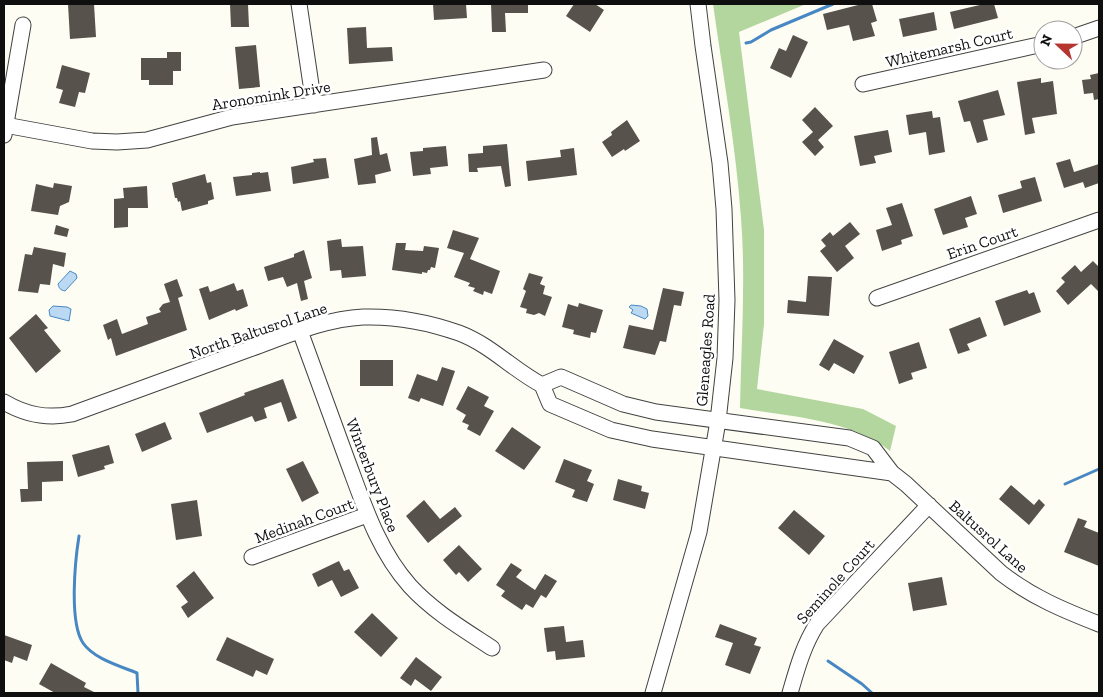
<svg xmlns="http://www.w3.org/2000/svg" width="1103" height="697" font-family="'Zilla Slab',serif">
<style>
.forest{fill:#b3d69e}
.water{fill:#bbd9f2;stroke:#4788c4}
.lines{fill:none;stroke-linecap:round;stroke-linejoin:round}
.stream{stroke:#4788c4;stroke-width:3}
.building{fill:#57524c}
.minor-casing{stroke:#424242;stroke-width:17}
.minor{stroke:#fff;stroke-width:15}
.labels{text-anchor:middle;stroke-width:5;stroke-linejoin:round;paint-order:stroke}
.street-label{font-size:16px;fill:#0f0f0f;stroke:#fff}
</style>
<rect width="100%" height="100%" fill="#fefdf3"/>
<path class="forest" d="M713 4H806L739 32 764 230V324L757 389 863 409 896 426 890 451C850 419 790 417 740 408 741 345 746 282 741 218 736 147 723 75 713 4Z"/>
<path class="water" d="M70 271 76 274 77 278 65 291C60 290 59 288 58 284Z
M631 305 641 306 647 309 648 316 645 319 631 313 633 310 629 307Z
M53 306 67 307 71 309 69 321 50 316 49 310Z"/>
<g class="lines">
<path class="stream" d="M746 43 751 42 771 30 833 4
M1065 484 1099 469
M79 536C75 561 69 622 83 643 94 659 120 666 137 673L138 693
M828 661 862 684 872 693"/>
</g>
<path class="building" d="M68 4H94L96 37 70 39Z
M230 4H248L249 27H231Z
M433 4H466L467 18 434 20Z
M491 4H528V13H505L506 32H492Z
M574 4H595L604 10 590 32 566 16Z
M862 4H872L877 21 871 23 875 36 853 41 849 25 827 30 823 14Z
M984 4H994L998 18 954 29 950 12Z
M934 12 937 30 903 37 899 19Z
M366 27 367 48 392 47 393 61 349 64 347 28Z
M793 35 808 42 791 78 770 68 779 48 786 51Z
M256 45 260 87 239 89 235 47Z
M167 52H181V71H173V85H149V80H141V58H167Z
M62 65 90 73 85 93 79 92 75 107 59 103 63 90 56 88Z
M1099 73V99L1094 100 1093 93 1084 94 1082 80 1091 79 1090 75Z
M1041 78V83L1053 81 1057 114 1032 118 1035 133 1025 135 1017 82Z
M998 90 1005 115 983 120 988 140 977 143 970 121 964 122 958 101Z
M815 107 833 126 818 140 824 147 815 156 802 142 813 132 802 120Z
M932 111 933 118 940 117 945 152 929 155 926 132 909 135 906 115Z
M627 120 640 141 625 151 624 149 612 157 602 142 612 135 611 132Z
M888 130 892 152 874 156 876 163 860 166 854 136Z
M377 137 380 155 387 153 391 171 375 175 376 183 358 185 354 159 372 155 371 138Z
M507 144 511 186 505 187 501 166 477 168 478 172H469L468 154 483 153V146Z
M446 146 448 166 430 168 431 174 413 176 410 152 423 151V148Z
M574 148 577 175 528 181 526 161 561 157 560 150Z
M326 158 329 178 293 184 291 167 314 162 313 159Z
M1070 159 1074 172 1099 164V183L1085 188 1083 182 1064 188 1056 163Z
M260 172V173L268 172 271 191 236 196 233 177 252 175V173Z
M205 174 207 183 211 182 214 199 208 201V204L182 211 180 201 178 202 177 198H175L172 183Z
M1035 177 1042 201 1003 213 998 195 1022 188 1020 181Z
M54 183 72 186 69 202 60 206 58 215 31 211 36 184 53 188Z
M147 186 148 208H128V227L114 228V199L124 198 123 188Z
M971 196 977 214 965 218 968 227 943 235 934 209Z
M902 203 913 236 901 240 902 244 882 251 876 230 892 225 886 208Z
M850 222 860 234 845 246 854 258 837 272 820 251 826 246 821 240 830 232 833 236Z
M56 225 69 229 67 237 54 234Z
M453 230 479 238 470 259 500 271 492 294 484 291 483 295 473 291 475 288 468 286 470 283 454 277 464 253 447 248Z
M341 239 342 247 363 246 366 276 342 278 341 270 330 271 327 241Z
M396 243H406L405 250 423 251 424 246 439 248 435 268 431 267 430 270H428L427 273 422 272V274L392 270Z
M34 247 66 253 64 267 53 264 50 285 40 284 38 293 18 291 25 254 32 255Z
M304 250 312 278 304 281 308 299 301 301 297 283 287 287 283 277 268 281 264 267 294 257V254Z
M1093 261 1099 267V292L1091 284 1068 305 1056 291 1065 282 1061 278 1075 265 1081 272Z
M529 273 543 277 540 284 545 286 543 294 552 297 545 316 539 313 534 315 526 313 527 309 520 307 526 291 523 289Z
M808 276 832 277 829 316 787 313 788 300 806 302Z
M177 279 183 296 178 298 187 330 116 356 111 338 108 340 103 325 117 319 122 334 148 324 146 317 161 312 159 309 163 304 170 302 164 284Z
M234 283 237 291 243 289 248 306 236 311 235 309 209 320 199 289 208 286 210 292Z
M663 288 684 292 681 306 674 305 666 342 660 341 655 355 623 348 629 325 653 330Z
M1027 290 1029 294 1034 292 1041 312 1004 326 995 301Z
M579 303 603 310 596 333 591 332 590 338 573 334 574 330 562 327 568 304 578 307Z
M36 314 48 328 44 330 61 351 36 373 9 338Z
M980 317 987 336 967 344 970 350 958 354 949 329Z
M834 339 864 356 854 374 834 363 829 371 819 365Z
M919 342 927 368 911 373 913 379 899 384 889 352Z
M360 360H393V386H360Z
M442 367 455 371 443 406 421 398 419 402 408 398 417 374 437 381Z
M283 379 297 418 288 422 281 402 264 408 267 418 255 422 252 416 207 433 199 413 245 395 244 393Z
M468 386 489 397 484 406 494 411 480 436 467 429 469 425 462 422 466 415 456 409Z
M165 422 172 439 142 452 135 434Z
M512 427 541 447 524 470 495 451Z
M109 445 114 463 104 466 105 469 78 477 72 455Z
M564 459 592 470 587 481 594 484 587 502 572 497 575 490 555 482Z
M63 461V481L42 482V501L21 502 20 489H28L27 462Z
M303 461 319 493 302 502 286 469Z
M618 479 642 486 641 491 649 493 645 509 613 500Z
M1011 485 1034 505 1039 499 1045 505 1029 525 999 499Z
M197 500 202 536 176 540 171 504Z
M424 500 440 519 455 507 462 516 428 543 406 516Z
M794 510 825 536 809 555 778 528Z
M1078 518 1087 521 1084 527 1099 533V566L1064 552Z
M459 545 482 569 468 582 459 572 456 575 443 560Z
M339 561 344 571 349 569 359 588 341 597 332 580 318 587 312 574Z
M511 563 522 570 516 577 535 590 545 574 557 581 546 598 541 595 533 608 526 604 522 610 501 596 505 591 496 585Z
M194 571 214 598 188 618 181 607 188 602 176 586Z
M942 577 947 605 913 611 908 583Z
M372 613 398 638 381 657 354 632Z
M720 624 757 638 754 645 761 647 750 674 725 665 733 643 715 637Z
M564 626 566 642 583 640 585 657 556 660 555 651 547 652 544 628Z
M4 635 32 645 27 661 14 656 12 663 4 660Z
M227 637 274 659 267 675 256 670 253 677 216 660Z
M416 657 442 677 431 691 415 679 411 686 400 678Z
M51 663 86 683 84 687 96 693H55L39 684Z"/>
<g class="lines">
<g class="minor-casing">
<path id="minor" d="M299 4 314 105
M1073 37 1099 28
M863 84 1043 44
M5 125 92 141 117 142 147 140 232 117 544 70
M4 135 23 25
M877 298 1099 220
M300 331C315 373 331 415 346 457 363 502 377 549 410 586 434 612 463 629 492 648
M542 385 561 377 623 404 656 412 849 438 873 448 892 473 906 484 1001 573C1032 597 1063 610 1099 624
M542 385 550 404 611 430 652 439 892 473
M4 402C26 415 47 419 72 414 131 393 188 371 247 350 284 337 323 319 363 317 396 316 428 322 459 333 491 345 513 370 542 385
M252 557 367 515
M653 693 699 532 718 421 725 358 727 300 724 209 720 163 703 46 698 4
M790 693C797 669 803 646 817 624L929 505"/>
</g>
<use href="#minor" class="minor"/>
</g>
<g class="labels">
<g class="street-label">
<text transform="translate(949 47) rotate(-13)" y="6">Whitemarsh Court</text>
<text transform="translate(271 95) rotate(-9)" y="6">Aronomink Drive</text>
<text transform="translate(982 242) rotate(-19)" y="6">Erin Court</text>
<text transform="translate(258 330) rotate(-19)" y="6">North Baltusrol Lane</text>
<text transform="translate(705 350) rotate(-86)" y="6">Gleneagles Road</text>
<text transform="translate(373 475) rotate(69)" y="6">Winterbury Place</text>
<text transform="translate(304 520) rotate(-20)" y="6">Medinah Court</text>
<text transform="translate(989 536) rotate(42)" y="6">Baltusrol Lane</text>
<text transform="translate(835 581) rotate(-48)" y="6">Seminole Court</text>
</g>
</g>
<rect width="1103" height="697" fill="none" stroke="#0f0f0f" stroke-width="10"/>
<g transform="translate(1058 45) rotate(292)"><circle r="24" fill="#ffffff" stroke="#9f9f9f"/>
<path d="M0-4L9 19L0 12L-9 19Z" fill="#b63531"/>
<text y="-8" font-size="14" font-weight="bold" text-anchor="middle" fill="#0f0f0f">N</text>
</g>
</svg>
